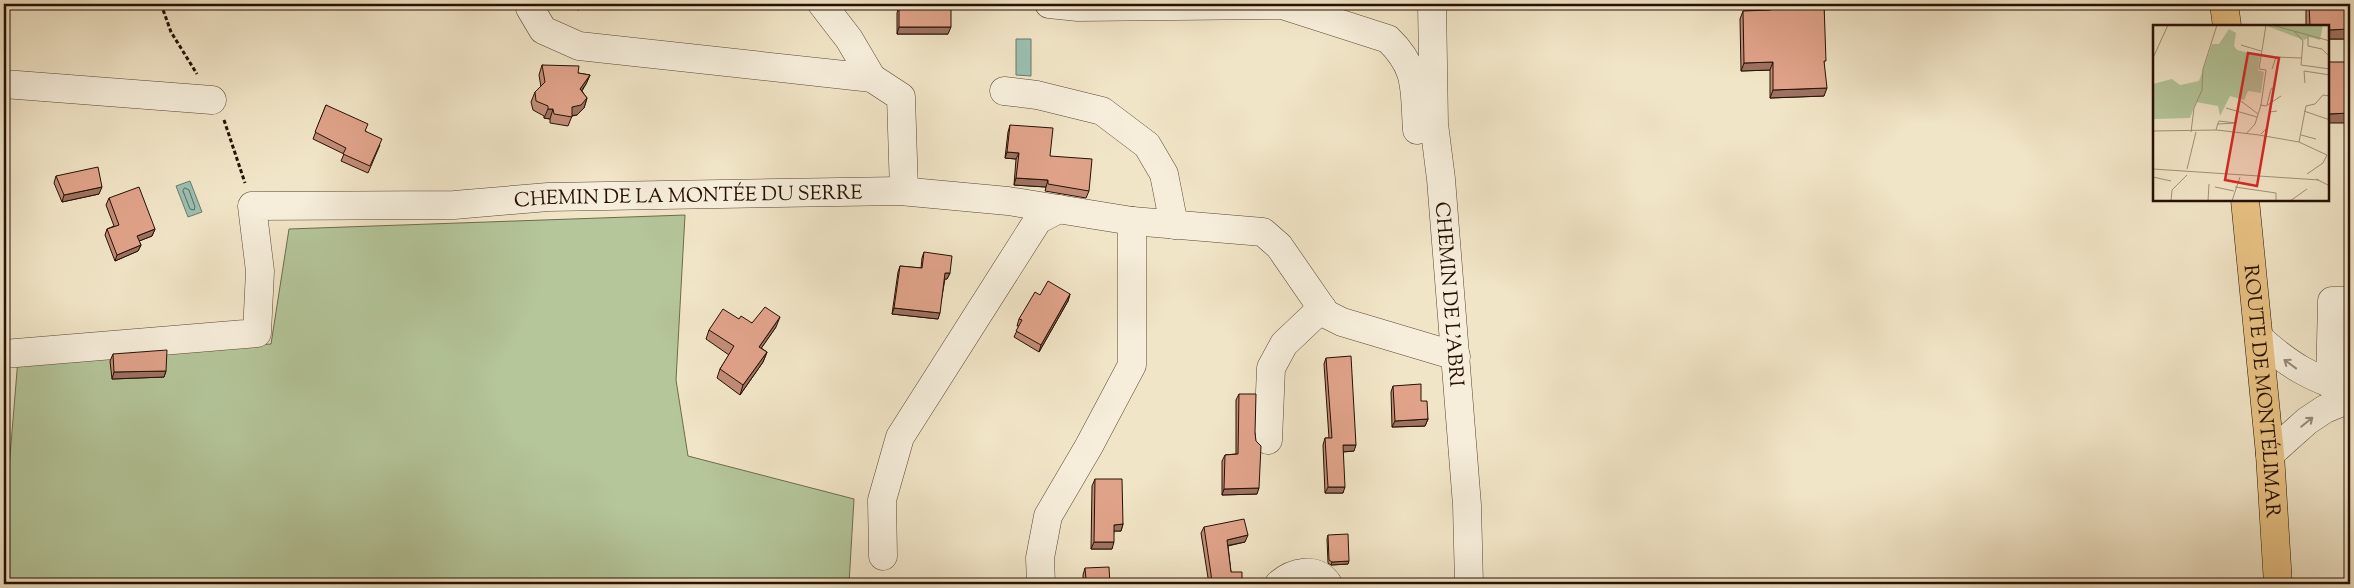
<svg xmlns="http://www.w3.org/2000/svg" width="2354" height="588" font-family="'Sorts Mill Goudy',serif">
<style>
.green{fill:#b4c69a;stroke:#6d6b4e}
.water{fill:#9bbfb1;stroke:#6c796b}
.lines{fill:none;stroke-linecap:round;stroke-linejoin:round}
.shore{stroke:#60685a;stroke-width:1}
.minor-casing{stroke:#594534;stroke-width:29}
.major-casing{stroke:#261003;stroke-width:29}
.path{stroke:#261003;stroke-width:3;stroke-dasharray:4 2.5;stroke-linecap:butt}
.minor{stroke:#f6eedb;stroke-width:28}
.major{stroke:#e8c284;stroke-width:28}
.wall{fill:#c18c77;stroke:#261003}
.shaded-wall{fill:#9d7261;stroke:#261003}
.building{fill:#e0a38a;stroke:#261003}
.oneway{stroke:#988a7a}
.labels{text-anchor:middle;stroke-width:4;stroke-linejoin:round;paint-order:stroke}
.street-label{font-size:20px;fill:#261003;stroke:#f6eedb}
.inset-road{fill:none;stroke:#a09079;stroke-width:1}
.view{fill:#d62828;fill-opacity:0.15;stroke:#d62828;stroke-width:2.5}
.inset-edge{fill:none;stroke:#261003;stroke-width:2.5}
</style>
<rect width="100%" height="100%" fill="#f1e5c7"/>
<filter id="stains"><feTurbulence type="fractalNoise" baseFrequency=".004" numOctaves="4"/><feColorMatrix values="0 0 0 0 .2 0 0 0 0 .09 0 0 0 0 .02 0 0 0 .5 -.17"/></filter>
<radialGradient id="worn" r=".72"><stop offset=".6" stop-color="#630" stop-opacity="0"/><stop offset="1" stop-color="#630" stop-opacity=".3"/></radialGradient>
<path class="green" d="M685 215 676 380 688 456 854 499 849 584H4V529L18 359 271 344 289 229Z"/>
<path class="water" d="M1016 39H1031V76L1016 75Z
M190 181 202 212 188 217 176 186Z"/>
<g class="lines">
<path class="shore" d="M185 188 189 190 195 207 194 210 190 209 183 191Z"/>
<g class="minor-casing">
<g id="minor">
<path d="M531 4 530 8 543 30 579 46 872 78"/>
<path d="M822 4 849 39 872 78 901 97 904 191"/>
<path d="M1049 4 1078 7 1282 5 1388 39C1419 69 1414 89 1417 130"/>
<path id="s1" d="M1432 4 1434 124 1441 179 1467 505 1469 584"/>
<path d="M4 84 212 100"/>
<path d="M1004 91 1037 95 1102 111 1147 145 1164 174 1174 225"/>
<path d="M2259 338C2290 366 2311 378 2350 390"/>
<path id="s2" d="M4 354 257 333 260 271 252 206 454 205 548 197 900 191 1008 201 1132 221 1263 232 1279 246 1326 314 1342 322 1456 356"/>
<path d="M2330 384 2332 301H2350"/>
<path d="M1268 440 1271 368 1284 344 1322 308"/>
<path d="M2270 454 2307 421 2325 409 2350 399"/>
<path d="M883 556 882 500 900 437 1038 220 1059 209"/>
<path d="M1041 584 1040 558 1048 516 1089 446 1132 365V221"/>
<path d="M1279 584C1293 572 1316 566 1328 584"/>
</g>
</g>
<g class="major-casing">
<g id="major">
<path d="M2224 4 2227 26"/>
<path id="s3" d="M2245 200 2270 454 2278 584"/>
</g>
</g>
<path class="path" d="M161 4 171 32 197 74
M224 120 245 183"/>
<use href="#minor" class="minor"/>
<use href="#major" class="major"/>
</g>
<path class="wall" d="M555 4H582L579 10Z
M1768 4H1824V96L1770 98V70L1741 71 1740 19 1743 11 1768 10Z
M2306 4H2350V39H2328V26H2306Z
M899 6 948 34H897V13Z
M542 65 578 73 590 75 586 84 582 91 587 98 584 108 577 115 572 116 568 126 550 123V119L544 118V116L533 110 531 102 535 92 541 87 539 75Z
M326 105 366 131 380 145 368 173 341 161 344 154 313 139Z
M1010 125 1050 156 1089 191 1086 198 1045 191 1046 187 1014 185 1016 159 1005 158 1008 132Z
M56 176 99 194 62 202 54 183Z
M109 198 155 229 152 236 139 241 141 245 138 251 115 261 105 235 107 229 114 226 106 205Z
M924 252 950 273 947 279H945L938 319 892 314 898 272 900 266 921 268 922 258Z
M1070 294 1068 301 1039 352 1014 337 1019 326H1017L1019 319 1040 295Z
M2350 317V348H2348V324Z
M739 319 752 323 776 327 761 348 767 352 763 362 740 395 717 378 720 369 729 355 706 339 709 330Z
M113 354 166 371 164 377 112 379 110 361Z
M1326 358 1354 451 1343 452V493H1325L1323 445 1325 438H1329L1324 364Z
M1393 386 1421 401 1428 419 1425 426 1392 427 1391 392Z
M1239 394 1255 433 1257 494 1222 495V461L1225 455 1236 454V400Z
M1095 479 1123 524 1121 531H1114L1112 549H1091L1092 486Z
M1204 527 1245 542 1228 546 1231 572 1242 584H1209L1201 533Z
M1328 535 1348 564 1331 565 1328 563 1327 539Z
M1085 568 1110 584H1073L1075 580 1083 579V575Z"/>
<path class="shaded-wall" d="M899 27H951L948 34H897Z
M2350 29V39H2328V30Z
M1773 62 1770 70 1741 71 1744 63Z
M590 75 586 84 576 98 580 89Z
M1827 88 1824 96 1770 98 1773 90Z
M587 98 584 108 577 115 568 116 572 107Z
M548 109H553L550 119 544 118Z
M2350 113V123H2328V114Z
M1007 152 1019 153 1016 159 1005 158Z
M1016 178 1048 180 1046 187 1014 185Z
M102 187 99 194 62 202 64 195Z
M155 229 152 236 134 243 137 236Z
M141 245 138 251 115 261 117 255Z
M945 273H950L947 279H943Z
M1070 294 1068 301 1039 352 1041 345Z
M894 308 940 313 938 319 892 314Z
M780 317 776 327 756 356 759 347Z
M767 352 763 362 740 395 743 385Z
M166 371 164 377 112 379 114 372Z
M1428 419 1425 426 1392 427 1395 421Z
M1343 445H1356L1354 451 1340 452Z
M1328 487H1345L1343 493H1325Z
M1259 488 1257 494 1222 495 1224 489Z
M1123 524 1121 531H1112L1114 525Z
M1248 535 1245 542 1225 546 1227 540Z
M1094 542H1114L1112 549H1091Z
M1349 561 1348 564 1331 565 1332 562Z"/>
<path class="building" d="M1771 4H1824L1826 61H1824L1827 88 1773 90V62L1744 63 1743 11 1771 10Z
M2309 4H2350V29L2328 30V26H2310Z
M899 6H951V27H899Z
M2328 62H2350V113L2328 114Z
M542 65 579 66 578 73 590 75 580 89 587 98 581 105 572 107V117L554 114 553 109H548V106L536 101 535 92 545 82Z
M326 105 368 124 365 131 382 139 370 166 343 154 346 148 315 132Z
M1010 125 1053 128 1050 156 1092 159 1089 191 1048 184V180L1016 178 1019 153 1007 152Z
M98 167 102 187 64 195 56 176Z
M139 187 155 229 137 236 141 245 117 255 107 229 119 225 109 198Z
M924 252 952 256 950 273H945L940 313 894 308 900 266 922 268Z
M1048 281 1070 294 1041 345 1016 331 1022 320 1019 319 1035 292 1040 295Z
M765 307 780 317 759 347 767 352 743 385 720 369 734 346 709 330 723 309 739 319 741 316 752 323Z
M167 350 166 371 114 372 113 354Z
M1351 356 1356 445H1343L1345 487H1328L1325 438H1332L1326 358Z
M1421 384V401H1427L1428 419 1395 421 1393 386Z
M1239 394H1256L1255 433 1256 441 1261 446 1259 488 1224 489 1225 455 1238 454Z
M1095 479H1122L1123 524 1114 525V542H1094Z
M1244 519 1248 535 1227 540 1231 572H1242V584H1212L1211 574 1204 527Z
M1348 534 1349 561 1332 562 1329 560 1328 535Z
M1109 567 1110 584H1075V580L1086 579 1085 568Z"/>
<defs><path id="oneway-shaft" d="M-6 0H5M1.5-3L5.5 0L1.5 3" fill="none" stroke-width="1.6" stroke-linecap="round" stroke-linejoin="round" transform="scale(1.25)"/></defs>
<g class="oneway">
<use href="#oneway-shaft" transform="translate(2290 364) rotate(-144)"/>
<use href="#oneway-shaft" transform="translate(2307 422) rotate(-39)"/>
</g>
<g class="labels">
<g class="street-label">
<text dy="7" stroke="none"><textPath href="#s2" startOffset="818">CHEMIN DE LA MONTÉE DU SERRE</textPath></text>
<text dy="7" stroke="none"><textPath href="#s1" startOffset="291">CHEMIN DE L'ABRI</textPath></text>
<text dy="7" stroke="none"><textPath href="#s3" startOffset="192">ROUTE DE MONTÉLIMAR</textPath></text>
</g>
</g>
<g transform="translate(2153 25)">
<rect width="176" height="176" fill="#f1e5c7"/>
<path d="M111 0H170L167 15 156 12 151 15ZM76 4 83 8 81 21 84 25 107 31 105 45 111 47 108 68 95 66 91 75 77 71 67 91 65 81 43 77 37 93 0 94V59L19 54 27 60 46 56 59 19H66Z" fill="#b4c69a"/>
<path class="inset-road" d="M119 0 177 16M141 6 150 16 148 40 177 44M155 11V21L169 24 177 32M88 20 108 26M0 33 15 0M119 44 123 32 148 33M152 58 151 46 177 50M88 76 105 89M107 80 113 81 128 71M114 80 118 64 122 62M153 81 162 79 170 70 177 71M73 83 104 92M151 86 177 95M63 105 65 98 66 96 83 98 65 99M0 106 64 105 106 110 146 117 174 130M38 107 41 83 49 65 50 44 64 0M93 109 102 99 108 80 113 45 106 44 113 0M108 109 114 103 117 87 124 86M148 110 163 114M146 117 153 81M0 144 166 155M34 144 43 107M154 149 170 138 174 130M0 152 18 156M163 154 177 161M62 162 81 166M82 162 123 168V176M18 176 19 165 34 150M55 176 56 159M79 176 87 152M137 176 154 164"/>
<path class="view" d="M95 28 126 33 104 161 72 155Z"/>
<rect width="176" height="176" class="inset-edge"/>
</g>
<rect width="2354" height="588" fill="none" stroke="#f1e5c7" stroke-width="20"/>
<rect x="5" y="5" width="2344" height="578" fill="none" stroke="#261003" stroke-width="2.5"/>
<rect x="10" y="10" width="2334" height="568" fill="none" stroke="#261003"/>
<rect width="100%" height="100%" filter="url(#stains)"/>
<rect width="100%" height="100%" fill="url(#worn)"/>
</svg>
